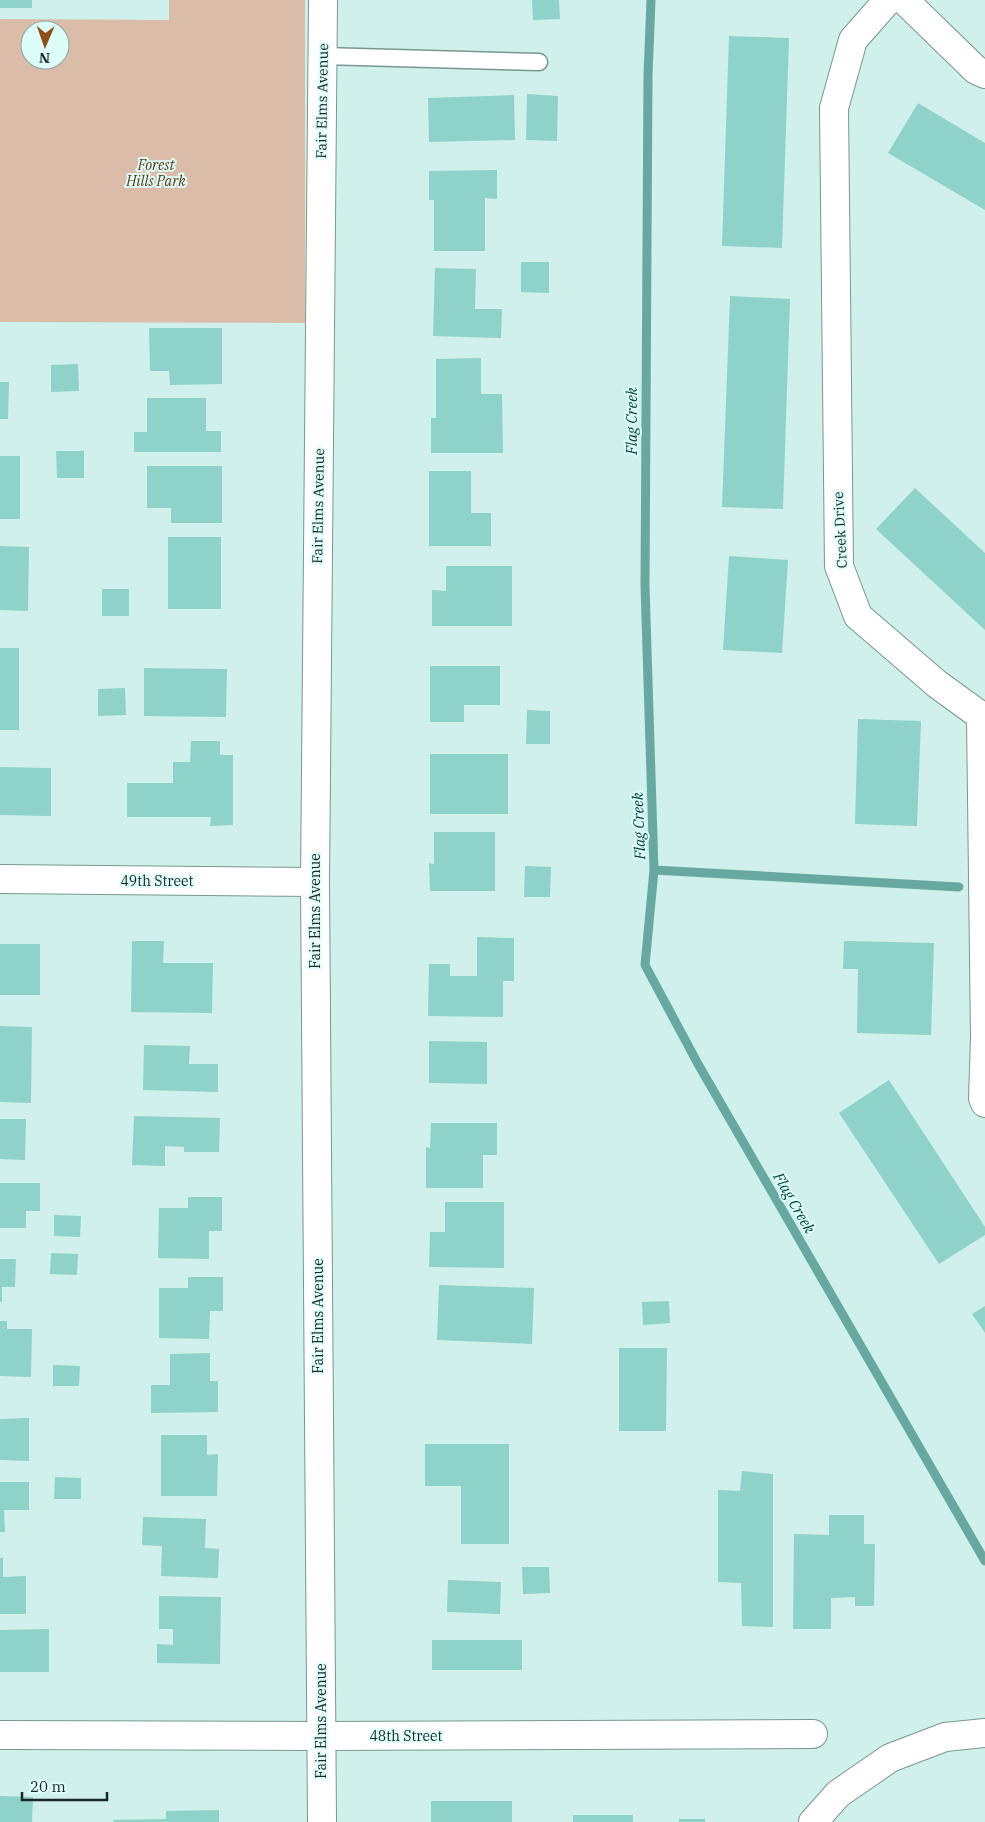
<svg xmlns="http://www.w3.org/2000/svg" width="985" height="1822" font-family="'IBM Plex Serif',serif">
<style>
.green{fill:#dabca8;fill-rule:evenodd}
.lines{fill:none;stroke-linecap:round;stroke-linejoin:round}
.stream{stroke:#67a9a0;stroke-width:9}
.building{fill:#8fd2c9}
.lane-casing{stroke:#799792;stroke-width:19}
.street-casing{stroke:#799792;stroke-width:30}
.lane{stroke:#fff;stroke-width:16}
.street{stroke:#fff;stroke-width:28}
.labels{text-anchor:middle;stroke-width:4;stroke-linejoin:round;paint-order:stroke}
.street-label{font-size:14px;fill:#1b2726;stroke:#ddfdf8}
.park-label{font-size:14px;font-style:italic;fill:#603311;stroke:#ddfdf8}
.water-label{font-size:15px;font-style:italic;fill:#00413b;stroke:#ddfdf8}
</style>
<rect width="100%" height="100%" fill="#d0f0eb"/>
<path class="green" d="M169 0H305V323L0 322V19L169 20ZM30 30H60V60H30Z"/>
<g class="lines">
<path class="stream" d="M651 0 648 75 645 586 654 870 645 965 698 1064 985 1561
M654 870 959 887"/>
</g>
<path class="building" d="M0 0H32V8H0Z
M532 0H559L560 19 533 20Z
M729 36 789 38 782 248 722 246Z
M527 94 558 96 557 141 526 140Z
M514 95 515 140 429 142 428 98Z
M918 103 985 143V210L888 153Z
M497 170V199L485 198V251H434V200H429V171Z
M521 262H549V293L521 292Z
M435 268 476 269 475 309H502L501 338 433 336Z
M730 296 790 299 783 509 722 507Z
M149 328H222V384L170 385 169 371H150Z
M481 358V394H502L503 453H431V418H436V359Z
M78 364 79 391 51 392V365Z
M0 382H9L8 419H0Z
M147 398H206V431H221V452H134V432H147Z
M56 451H84V478H57Z
M0 456H20V519H0Z
M147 466H222V523H171V508H147Z
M429 471H471V513H491V546H429Z
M915 488 985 553V630L876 529Z
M168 537H221V609H168Z
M0 546 29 547 28 611 0 610Z
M729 556 788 560 782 653 723 650Z
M446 566H512V626H432V590L446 591Z
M102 589H129V616H102Z
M0 648H19V730H0Z
M430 666H500V705H464V722H430Z
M144 668 227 669 226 717 144 716Z
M125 688 126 715 98 716V689Z
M527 710 550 711V744H526Z
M858 719 921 721 917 826 855 824Z
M191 741H220V755H233V825L210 826 211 817H127V783H173V762H190Z
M430 754H508V814H430Z
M0 767 51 768V816L0 815Z
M434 832H495V891H430L429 863 434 864Z
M525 866 551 867 550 897H524Z
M477 937 514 938V981H503V1017L428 1016 429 964H450V976H477Z
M132 941H164L163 963H213L212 1013 131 1012Z
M844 941 934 943 931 1035 857 1033 858 969H843Z
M0 944H40V995H0Z
M0 1026 32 1027 31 1103 0 1102Z
M429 1041 487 1042V1084L429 1083Z
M144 1045 190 1046 189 1064H218V1092L143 1090Z
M889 1080 985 1227V1235L939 1264 839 1113Z
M134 1116 220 1118 219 1152H184V1147L165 1146V1166L132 1165Z
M0 1119H26L25 1160 0 1159Z
M431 1123H497V1155H483V1188H426V1147L430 1148Z
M0 1183H40V1211H26V1228H0Z
M188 1197H222V1231H209V1259L158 1258 159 1208H188Z
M445 1202H504V1268L429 1267 430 1232H445Z
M54 1215 81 1216 80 1237 54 1236Z
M51 1253 78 1254 77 1275 50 1274Z
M0 1259H16L15 1287H2V1302H0Z
M188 1277H223V1311H210L209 1339 159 1338V1288H188Z
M439 1285 534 1288 532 1344 437 1340Z
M669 1301 670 1323 643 1325 642 1302Z
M985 1306V1333L972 1314Z
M0 1321H7V1329H32L31 1377 0 1376Z
M619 1348H667L666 1431H619Z
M210 1353V1381H218V1412L151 1413V1385H170V1354Z
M53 1365 80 1366 79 1386H53Z
M29 1418V1461L0 1460V1419Z
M161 1435H207V1455L218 1454 217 1496H161Z
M425 1444H509V1544H461V1486H425Z
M742 1471 773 1474V1627L742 1626 741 1583 718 1582V1490L740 1491Z
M55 1477 81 1478V1499H54Z
M0 1482H29V1510H4L5 1532H0Z
M829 1515H864V1544H875L874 1606H855V1597L831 1598V1629H793L794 1534 829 1535Z
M143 1517 206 1519 205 1548 219 1549 218 1578 161 1576 162 1546 142 1545Z
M0 1558H3V1577L26 1576V1614H0Z
M522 1567H549L550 1593 523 1594Z
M448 1580 501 1582 500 1614 447 1612Z
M159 1596 221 1597 220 1664 157 1663V1644L173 1645V1629H159Z
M49 1629V1672H0V1630Z
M432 1640H522V1670H432Z
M0 1796 33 1797 32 1822H0Z
M431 1801H512V1822H431Z
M219 1810V1822H114L113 1820 166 1819V1811Z
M573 1815H633V1822H573Z
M679 1819H705V1822H679Z"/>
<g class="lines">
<g class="lane-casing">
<path id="lane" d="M323 56 539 62"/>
</g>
<g class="street-casing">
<path id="street" d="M888 0 853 40 834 108 839 566 858 616 937 684 981 716 985 1039 983 1098 985 1103
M904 0 976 70 985 74
M0 879 315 882
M0 1735 322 1736 813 1734
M322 1822 315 882 323 0
M813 1822 838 1794 890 1758 945 1737 985 1733"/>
</g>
<use href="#lane" class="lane"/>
<use href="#street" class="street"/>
</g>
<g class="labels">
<g class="street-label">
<text transform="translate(322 101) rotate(-89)" y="5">Fair Elms Avenue</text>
<text transform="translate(318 506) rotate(-89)" y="5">Fair Elms Avenue</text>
<text transform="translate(840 530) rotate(-93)" y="5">Creek Drive</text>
<text x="157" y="886">49th Street</text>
<text transform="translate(315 911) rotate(-90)" y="5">Fair Elms Avenue</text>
<text transform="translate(318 1316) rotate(-90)" y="5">Fair Elms Avenue</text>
<text transform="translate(321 1721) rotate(-90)" y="5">Fair Elms Avenue</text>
<text x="406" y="1741">48th Street</text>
</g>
<g class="park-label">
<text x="156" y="170">Forest<tspan x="156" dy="16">Hills Park</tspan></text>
</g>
<g class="water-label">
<text transform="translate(632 421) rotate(-90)" y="5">Flag Creek</text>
<text transform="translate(639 826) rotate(-92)" y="5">Flag Creek</text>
<text transform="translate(794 1203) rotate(60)" y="5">Flag Creek</text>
</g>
</g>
<g transform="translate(45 45) rotate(182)"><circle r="24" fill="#ddfdf8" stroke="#8fa7a4"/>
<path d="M0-4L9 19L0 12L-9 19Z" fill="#8e4d19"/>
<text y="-8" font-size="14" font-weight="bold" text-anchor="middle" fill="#1b2726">N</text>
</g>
<path d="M22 1792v8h85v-8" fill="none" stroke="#1b2726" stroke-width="2.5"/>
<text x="30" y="1792" font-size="15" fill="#1b2726" stroke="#ddfdf8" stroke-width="4" paint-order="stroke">20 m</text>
</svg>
